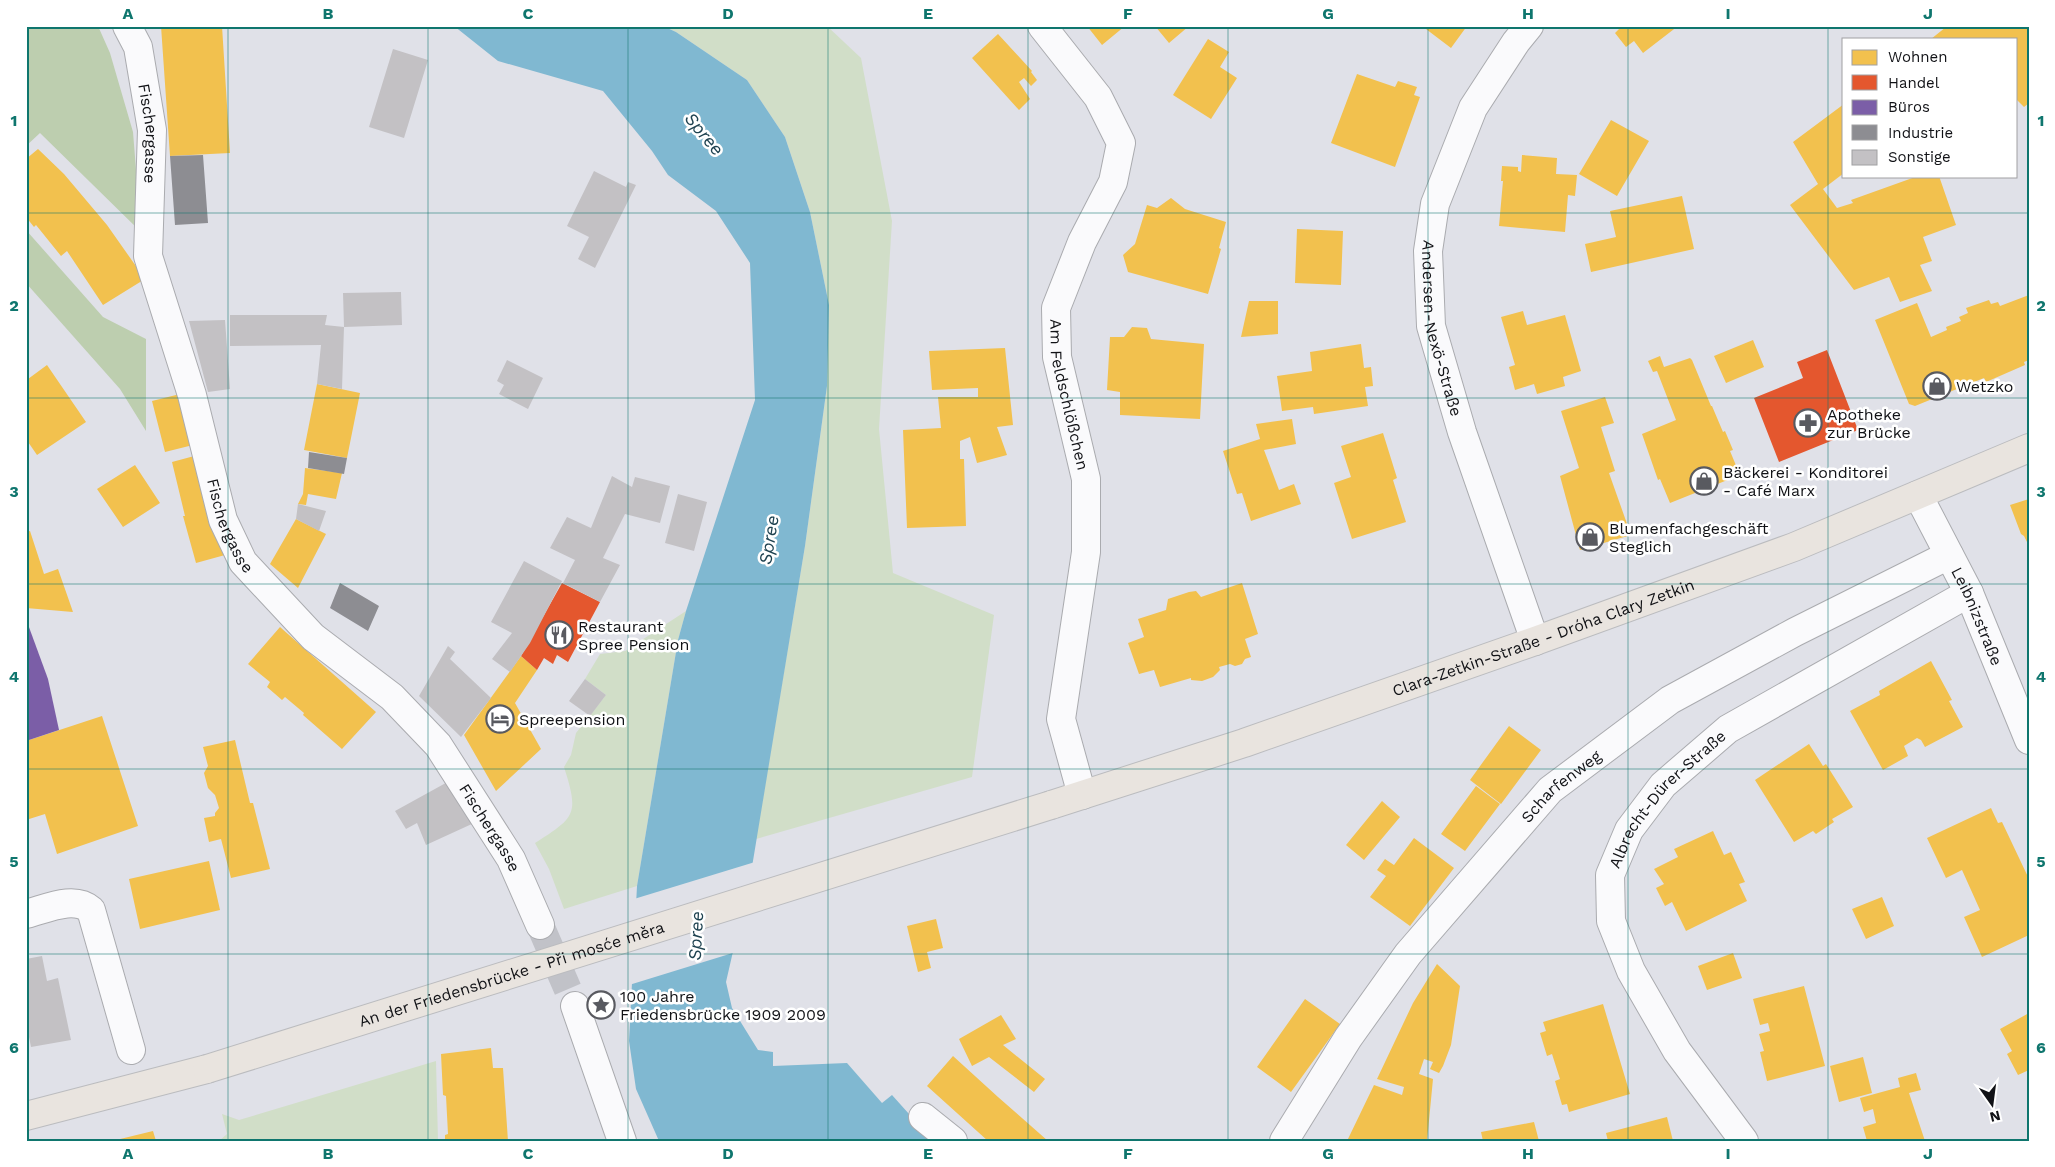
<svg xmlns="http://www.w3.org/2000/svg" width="2055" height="1167" font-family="'Work Sans',sans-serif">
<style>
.green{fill:#d1dec8}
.forest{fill:#bdceaf}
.water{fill:#80b8d1}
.pier{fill:#e0e1e8}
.homes{fill:#f2c14e}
.shops{fill:#e4572e}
.offices{fill:#7b5ea7}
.industry{fill:#8d8d92}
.building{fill:#c3c1c4}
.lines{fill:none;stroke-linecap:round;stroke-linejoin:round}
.minor-tunnel{stroke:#c1c2c8;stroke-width:28;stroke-dasharray:28 14;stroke-linecap:butt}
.minor-casing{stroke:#aaabaf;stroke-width:30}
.major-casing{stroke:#bbbcbf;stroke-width:30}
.minor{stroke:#fafafc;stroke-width:28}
.major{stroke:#e9e4df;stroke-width:28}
.major-bridge-casing{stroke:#bbbcbf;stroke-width:30;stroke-linecap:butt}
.major-bridge{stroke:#e9e4df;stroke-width:28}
.grid{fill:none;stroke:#0f766e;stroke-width:1;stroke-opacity:0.55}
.labels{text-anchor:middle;stroke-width:5;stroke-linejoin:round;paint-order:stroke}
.street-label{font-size:16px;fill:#111216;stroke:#fff}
.poi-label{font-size:16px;fill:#111216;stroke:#fff;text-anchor:start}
.water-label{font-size:18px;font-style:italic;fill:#1e4250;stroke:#fff}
.neatline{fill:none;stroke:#0f766e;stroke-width:2}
.grid-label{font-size:16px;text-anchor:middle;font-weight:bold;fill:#0f766e}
</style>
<rect width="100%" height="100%" fill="#e0e1e8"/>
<path class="green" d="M663 26H827L861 58 892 221 879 429 893 573 994 615 972 777 756 839 805 546 827 386 829 305 810 212 785 137 747 80 676 32Z
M686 611 678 640 637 886 564 909 549 869 535 843C576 817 579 814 564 767L571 755 576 733 606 695 585 679 600 654 625 651Z
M436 1061 438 1141H219L227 1134 222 1114 239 1120Z"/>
<path class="forest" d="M26 26H98L110 53 133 132 141 232 40 133 26 146Z
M26 230 103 317 146 339V431L120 389 26 283Z"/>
<path class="water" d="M454 26H663L676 32 747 80 785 137 810 212 829 305 827 386 805 546 751 873 726 982 732 1008 758 1050 773 1052V1066L847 1063 882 1103 892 1095 918 1124 939 1141H659L636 1089 629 1041 637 886 678 640 686 611 755 400 750 263 716 211 668 175 652 151 603 91 498 61Z"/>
<path class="pier" d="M755 862 736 952 629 985 634 899Z"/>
<path class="homes" d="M161 26H222L230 153 170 156Z
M1087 26H1125L1102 45Z
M1155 26H1189L1169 43Z
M1422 26H1467L1451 48Z
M1622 26H1678L1643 53 1634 41 1626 47 1615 33Z
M1945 26H2027L2029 28V103L2024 107 2016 99V39H1931L1946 27Z
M998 34 1032 71 1031 72 1037 80 1031 86 1024 78 1019 82 1030 99 1019 110 972 58Z
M1208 39 1229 52 1220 67 1237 78 1211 119 1173 95Z
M1357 74 1395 87 1398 81 1417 87 1414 95 1420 97 1395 167 1331 143Z
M1844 104V173L1823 189 1837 208 1853 203 1851 200 1918 176H1939L1956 225 1923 237 1932 261 1920 265 1932 291 1900 302 1889 277 1854 290 1790 205 1818 184 1793 142Z
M1611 120 1649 141 1617 196 1579 174Z
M38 149 64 174 107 225 145 279 103 305 67 251 61 256 36 225 34 227 26 217V159Z
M1522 155 1557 158 1556 174 1577 175 1575 196 1568 195 1565 232 1499 226 1503 181H1501L1502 166 1518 167V171L1521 172Z
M1682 196 1694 249 1591 272 1585 244 1616 237 1610 211Z
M1171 198 1185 209 1226 222 1219 248 1221 249 1208 294 1128 272 1123 255 1135 244 1147 205 1157 208Z
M1297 229 1343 231 1341 285 1295 283Z
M2029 295V360L2024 362 2025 365 1986 382 1984 378 1915 406 1909 404 1875 320 1917 303 1931 337 1947 330 1946 327 1961 321 1959 317 1968 313 1966 308 1989 300 1991 304 1998 302 2000 306Z
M1249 301H1278V334L1241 337Z
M1523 311 1527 325 1565 315 1581 371 1563 377 1565 386 1537 394 1534 384 1515 390 1509 367 1515 365 1501 317Z
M1132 327 1147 328 1151 339 1204 344 1200 419 1120 415V392L1107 390 1110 337H1124Z
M1753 340 1764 367 1726 383 1714 356Z
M1361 344 1364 368 1371 367 1373 386 1365 387 1368 406 1314 414 1313 407 1282 411 1277 376 1312 371 1310 352Z
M1005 348 1013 425 997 427 1007 455 977 463 970 437 960 441V459H964L966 526 907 528 903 430 941 428 938 397H978V388L932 390 929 351Z
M1660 356 1664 367 1690 358 1692 360 1711 406H1712L1723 432 1725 431 1733 450 1730 451 1740 475 1670 503 1660 479 1658 480 1642 434 1676 420 1657 371 1653 372 1648 361Z
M47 365 86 422 37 455 26 439V377L28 379Z
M317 384 360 393 347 458 304 450Z
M184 393 197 444 165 452 152 401Z
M1605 397 1614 423 1601 427 1615 471 1609 473 1631 535 1580 550 1560 476 1579 468 1561 411Z
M1292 419 1296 444 1264 450 1279 490 1294 484 1301 504 1251 521 1242 493 1237 494 1223 451 1260 439 1256 424Z
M1383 433 1397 478 1393 480 1406 522 1352 539 1334 483 1351 477 1341 446Z
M198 455 225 555 196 563 183 516H185L172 462Z
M135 465 160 503 123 527 97 489Z
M305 468 342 473 336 499 308 494 306 505 298 504 303 494Z
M2029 499V546L2024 536 2021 534 2010 505Z
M296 519 326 534 298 588 270 564Z
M30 531 44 574 58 569 73 612 26 608V532Z
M1242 583 1258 634 1245 639 1251 657 1245 659 1242 664 1235 666 1230 664 1219 667 1220 670 1213 677 1202 681 1191 680V678L1160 687 1154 670 1139 674 1128 643 1144 637 1138 619 1166 610 1168 599 1189 592 1196 591 1201 597Z
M280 627 376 712 342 749 303 715 304 713 285 697 282 700 267 687 270 682 248 664Z
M521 656 537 670 515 703 541 749 496 791 464 735Z
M1931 661 1952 700 1949 701 1963 727 1925 747 1921 740 1917 738 1904 746 1908 756 1883 770 1850 711 1880 695 1879 691Z
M102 716 138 826 57 854 45 814 26 820V741Z
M1509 726 1541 750 1501 804 1470 780Z
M235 740 250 803H253L270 869 231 878 221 839 209 842 204 818 215 816V813L219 808 215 795 208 788 204 773 208 766 203 747Z
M1809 744 1823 766 1826 764 1853 807 1832 819 1834 822 1816 834 1813 831 1794 842 1755 780Z
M1476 786 1500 804 1465 851 1441 834Z
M1382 801 1400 817 1364 860 1346 845Z
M1991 808 1998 823 2002 822 2029 879V935L1982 957 1964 917 1980 910 1962 870 1946 878 1927 838Z
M1713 831 1724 855 1731 852 1745 882 1739 884 1747 901 1686 931 1672 902 1665 906 1656 888 1664 884 1654 869 1678 857 1674 849Z
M1414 838 1454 868 1410 926 1370 897 1386 876 1377 870 1385 859 1394 865Z
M209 861 220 910 140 929 129 879Z
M1882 897 1894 926 1866 939 1852 909Z
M936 919 943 948 927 952 931 968 918 972 907 926Z
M1733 953 1742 978 1707 990 1698 966Z
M1437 964 1460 986 1451 1045 1443 1066 1439 1073 1430 1069 1433 1062 1424 1059 1419 1074 1433 1079 1427 1141H1347L1374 1085 1402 1095 1404 1087 1377 1079 1413 1003Z
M1804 986 1825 1066 1767 1081 1760 1052 1764 1051 1759 1034 1770 1031 1768 1023 1760 1025 1753 999Z
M1305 999 1340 1024 1291 1092 1257 1067Z
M1603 1004 1630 1094 1569 1112 1567 1104 1562 1105 1555 1081 1560 1079 1552 1054 1547 1056 1540 1033 1546 1031 1543 1022Z
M2029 1013V1070L2018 1075 2007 1054 2012 1051 2000 1029Z
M1001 1015 1016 1039 1003 1045 1045 1079 1034 1092 989 1057 972 1066 959 1039Z
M491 1048 493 1068H503L508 1141H445V1135L448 1134 446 1096 443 1095 441 1054Z
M953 1056 998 1097 1048 1141H988L927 1086Z
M1863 1057 1872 1093 1839 1102 1830 1066Z
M1916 1073 1921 1090 1909 1093 1925 1141H1867L1863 1127 1876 1123 1873 1109 1864 1112 1860 1098 1900 1087 1898 1078Z
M1667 1117 1673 1141H1608L1606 1133Z
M1534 1122 1539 1141H1483L1481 1132Z
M153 1131 156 1141H116V1140Z"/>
<path class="shops" d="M1827 350 1858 430 1779 462 1754 398 1803 378 1797 362Z
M562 583 600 602 568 662 557 655 553 664 544 658 537 670 521 656Z"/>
<path class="offices" d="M26 619 48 679 59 730 26 741Z"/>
<path class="industry" d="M203 155 208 223 175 225 170 156Z
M309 452 347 458 344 474 308 468Z
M340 583 379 606 368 631 330 608Z"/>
<path class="building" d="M393 49 428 60 404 138 369 127Z
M594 171 626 187 628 182 636 185 595 268 578 259 589 237 567 226Z
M401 292 402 325 344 327 343 293Z
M230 315H327L325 325 344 327 342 389 317 384 321 345 230 346Z
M225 320 230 389 208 392 189 321Z
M507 360 543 378 528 409 499 394 504 385 497 381Z
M612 476 632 487 635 477 670 486 660 523 625 514 603 558 620 565 600 602 563 583 575 560 550 548 567 517 591 528Z
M678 494 707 502 694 551 665 543Z
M298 504 326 511 319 531 296 519Z
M524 561 562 581 530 643 510 672 492 659 512 633 491 622Z
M448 646 455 652 450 659 491 698 461 737 419 696Z
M585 679 606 695 590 716 569 701Z
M453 779 474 823 426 845 417 823 406 829 395 811Z
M42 956 47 981 58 978 71 1040 31 1047 26 1022V959Z"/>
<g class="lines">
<path class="minor-tunnel" d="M540 925 575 1006"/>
<g class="minor-casing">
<g id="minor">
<path id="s1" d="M127 26 138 47 152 130 148 256 192 395 223 520 243 562 313 637 392 697 438 745 511 859 540 925"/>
<path id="s2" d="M1042 26 1098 97 1121 143 1113 182 1082 242 1056 308 1057 357 1086 479V552L1061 719 1082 795"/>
<path id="s3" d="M1529 26 1516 42 1473 108 1435 204 1428 251 1431 326 1462 432 1535 641"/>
<path id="s4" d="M1918 495 1969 593 2029 740"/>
<path d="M26 914C46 909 74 895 91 910L131 1050"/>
<path d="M575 1006 622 1141"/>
<path d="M923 1117 953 1141"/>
<path id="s5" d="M1284 1141 1348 1038 1408 954 1550 790 1670 700 1795 632 1949 555"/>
<path id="s6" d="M1744 1141 1677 1051 1631 971 1611 921 1610 875 1629 830 1663 785 1728 729 1969 593"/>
</g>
</g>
<g class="major-casing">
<g id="major">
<path id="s7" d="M1051 805 1244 743 1535 641 1794 547 2029 448"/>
<path d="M26 1116 207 1069"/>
</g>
</g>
<use href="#minor" class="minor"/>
<use href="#major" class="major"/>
<g class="major-bridge-casing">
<g id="major-bridge">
<path id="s8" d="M207 1069 1051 805"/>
</g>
</g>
<use href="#major-bridge" class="major-bridge"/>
</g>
<path class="grid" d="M228 26V1141M428 26V1141M628 26V1141M828 26V1141M1028 26V1141M1228 26V1141M1428 26V1141M1628 26V1141M1828 26V1141M26 213H2029M26 398H2029M26 584H2029M26 769H2029M26 954H2029"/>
<defs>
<g id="shop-ring" transform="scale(1.4375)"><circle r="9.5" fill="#fff" stroke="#595a60" stroke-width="1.5"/><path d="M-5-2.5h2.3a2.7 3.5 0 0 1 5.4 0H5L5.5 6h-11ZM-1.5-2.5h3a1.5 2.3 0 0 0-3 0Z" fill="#595a60"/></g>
<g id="pharmacy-ring" transform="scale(1.4375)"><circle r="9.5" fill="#fff" stroke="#595a60" stroke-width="1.5"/><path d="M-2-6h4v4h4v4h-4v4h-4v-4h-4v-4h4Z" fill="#595a60"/></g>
<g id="restaurant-ring" transform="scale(1.4375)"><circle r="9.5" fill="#fff" stroke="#595a60" stroke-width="1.5"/><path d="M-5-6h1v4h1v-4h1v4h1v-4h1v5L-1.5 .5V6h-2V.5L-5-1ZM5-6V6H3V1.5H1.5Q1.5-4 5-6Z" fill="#595a60"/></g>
<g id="hotel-ring" transform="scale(1.4375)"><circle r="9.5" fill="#fff" stroke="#595a60" stroke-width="1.5"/><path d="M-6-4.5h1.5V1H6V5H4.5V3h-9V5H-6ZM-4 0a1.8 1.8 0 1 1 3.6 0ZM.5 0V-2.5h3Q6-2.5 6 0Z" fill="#595a60"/></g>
<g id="sight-ring" transform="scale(1.4375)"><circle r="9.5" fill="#fff" stroke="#595a60" stroke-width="1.5"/><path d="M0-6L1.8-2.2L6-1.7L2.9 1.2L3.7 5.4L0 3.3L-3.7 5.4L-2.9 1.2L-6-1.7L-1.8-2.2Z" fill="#595a60"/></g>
</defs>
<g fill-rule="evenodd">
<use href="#shop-ring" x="1937" y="386"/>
<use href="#pharmacy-ring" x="1808" y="423"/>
<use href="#shop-ring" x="1704" y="481"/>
<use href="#shop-ring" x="1590" y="537"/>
<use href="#restaurant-ring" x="559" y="635"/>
<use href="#hotel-ring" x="500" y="719"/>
<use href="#sight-ring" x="601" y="1005"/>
</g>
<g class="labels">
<g class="street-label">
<text dy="6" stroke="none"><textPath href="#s1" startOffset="111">Fischergasse</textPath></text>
<text dy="6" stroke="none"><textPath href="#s3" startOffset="329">Andersen-Nexö-Straße</textPath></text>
<text dy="6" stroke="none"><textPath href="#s2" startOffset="408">Am Feldschlößchen</textPath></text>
<text dy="6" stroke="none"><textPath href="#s1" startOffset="516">Fischergasse</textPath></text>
<text dy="6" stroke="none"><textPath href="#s4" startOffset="135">Leibnizstraße</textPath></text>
<text dy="6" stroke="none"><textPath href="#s7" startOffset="520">Clara-Zetkin-Straße - Dróha Clary Zetkin</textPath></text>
<text dy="6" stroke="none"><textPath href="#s5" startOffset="452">Scharfenweg</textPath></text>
<text dy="6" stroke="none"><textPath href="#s6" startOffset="401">Albrecht-Dürer-Straße</textPath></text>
<text dy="6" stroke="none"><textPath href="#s1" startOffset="921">Fischergasse</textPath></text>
<text dy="6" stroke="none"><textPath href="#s8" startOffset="319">An der Friedensbrücke - Při mosće měra</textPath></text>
</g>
<g class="poi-label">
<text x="1956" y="392">Wetzko</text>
<text x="1827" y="420">Apotheke<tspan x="1827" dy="18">zur Brücke</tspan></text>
<text x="1723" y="478">Bäckerei - Konditorei<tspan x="1723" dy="18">- Café Marx</tspan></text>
<text x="1609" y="534">Blumenfachgeschäft<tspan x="1609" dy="18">Steglich</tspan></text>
<text x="578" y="632">Restaurant<tspan x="578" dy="18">Spree Pension</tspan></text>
<text x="519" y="725">Spreepension</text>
<text x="620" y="1002">100 Jahre<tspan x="620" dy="18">Friedensbrücke 1909 2009</tspan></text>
</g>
<g class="water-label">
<text transform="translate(704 134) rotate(50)" y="6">Spree</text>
<text transform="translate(769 540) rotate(-81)" y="6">Spree</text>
<text transform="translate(696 936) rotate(-87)" y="6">Spree</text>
</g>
</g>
<rect width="2055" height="1167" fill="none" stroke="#ffffff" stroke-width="55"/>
<rect x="1842" y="38" width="175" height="140" fill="#ffffff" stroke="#a0a0a2"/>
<rect x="1852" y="50" width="25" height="15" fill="#f2c14e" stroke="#a0a0a2"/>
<text x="1888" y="62" font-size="15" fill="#111216">Wohnen</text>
<rect x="1852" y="75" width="25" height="15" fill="#e4572e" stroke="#a0a0a2"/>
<text x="1888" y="88" font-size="15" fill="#111216">Handel</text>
<rect x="1852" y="100" width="25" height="15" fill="#7b5ea7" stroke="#a0a0a2"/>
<text x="1888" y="112" font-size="15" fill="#111216">Büros</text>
<rect x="1852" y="125" width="25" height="15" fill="#8d8d92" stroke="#a0a0a2"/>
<text x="1888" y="138" font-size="15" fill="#111216">Industrie</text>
<rect x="1852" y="150" width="25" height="15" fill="#c3c1c4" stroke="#a0a0a2"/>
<text x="1888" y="162" font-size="15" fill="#111216">Sonstige</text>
<g transform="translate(1992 1104) rotate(166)" stroke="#ffffff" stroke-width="4" paint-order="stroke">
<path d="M0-4L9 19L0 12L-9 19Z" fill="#111216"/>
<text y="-8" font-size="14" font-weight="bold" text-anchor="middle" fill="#111216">N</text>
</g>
<rect x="28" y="28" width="2000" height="1112" class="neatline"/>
<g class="grid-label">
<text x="128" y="19">A</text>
<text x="328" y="19">B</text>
<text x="528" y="19">C</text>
<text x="728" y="19">D</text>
<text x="928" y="19">E</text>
<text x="1128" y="19">F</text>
<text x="1328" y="19">G</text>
<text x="1528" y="19">H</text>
<text x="1728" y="19">I</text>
<text x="1928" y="19">J</text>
<text x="14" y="126">1</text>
<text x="2041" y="126">1</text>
<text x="14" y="311">2</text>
<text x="2041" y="311">2</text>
<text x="14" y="497">3</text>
<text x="2041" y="497">3</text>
<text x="14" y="682">4</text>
<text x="2041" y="682">4</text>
<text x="14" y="867">5</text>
<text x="2041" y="867">5</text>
<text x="14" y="1053">6</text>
<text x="2041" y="1053">6</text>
<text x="128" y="1159">A</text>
<text x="328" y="1159">B</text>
<text x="528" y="1159">C</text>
<text x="728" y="1159">D</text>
<text x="928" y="1159">E</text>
<text x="1128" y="1159">F</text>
<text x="1328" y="1159">G</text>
<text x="1528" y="1159">H</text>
<text x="1728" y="1159">I</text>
<text x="1928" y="1159">J</text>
</g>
</svg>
